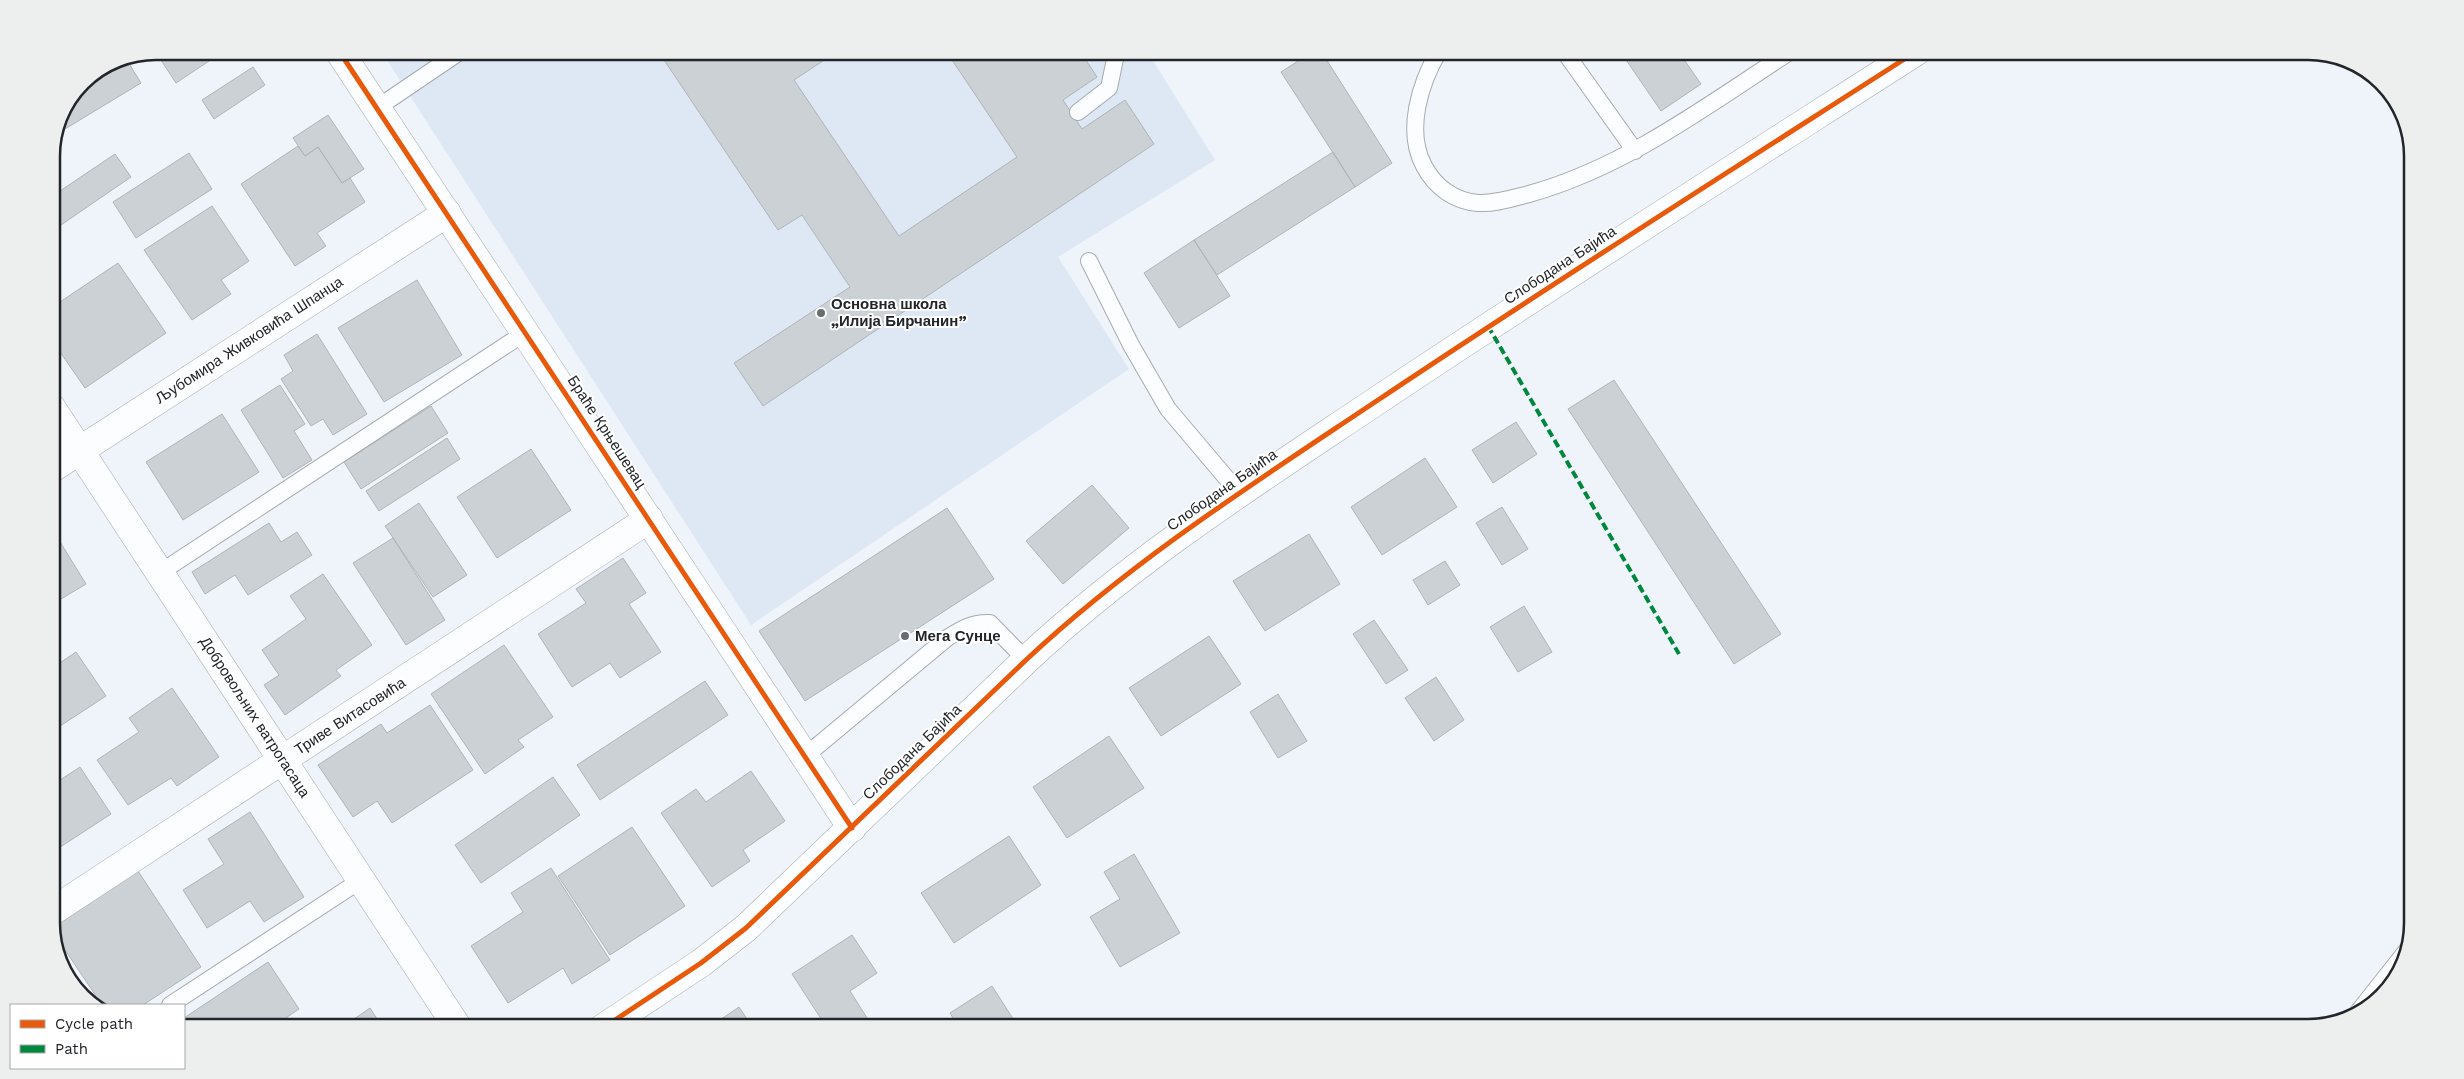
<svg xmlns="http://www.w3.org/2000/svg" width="2464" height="1079" font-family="'Work Sans',sans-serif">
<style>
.built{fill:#dde8f4}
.building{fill:#ccd1d6;stroke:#afb4b8}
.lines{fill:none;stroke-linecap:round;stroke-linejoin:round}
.service-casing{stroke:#a6abaf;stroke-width:18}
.minor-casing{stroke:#a6abaf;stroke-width:29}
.service{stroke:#fcfdfe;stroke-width:16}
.minor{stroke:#fcfdfe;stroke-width:28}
.quiet{stroke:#00873e;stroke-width:4;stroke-dasharray:8 4;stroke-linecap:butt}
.cycleway-casing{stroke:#fff;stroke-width:8}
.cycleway{stroke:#e8590c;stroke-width:5}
.poi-dot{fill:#696d72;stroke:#fff;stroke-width:2}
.labels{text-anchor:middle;stroke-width:4;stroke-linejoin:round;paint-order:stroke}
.street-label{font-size:15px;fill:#222529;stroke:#fff}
.poi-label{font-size:15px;font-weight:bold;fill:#222529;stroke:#fff;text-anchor:start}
.rim{fill:none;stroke:#222529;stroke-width:2.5}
</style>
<rect width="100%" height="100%" fill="#eef4fa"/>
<path class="built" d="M381 51H1147L1215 160 1058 257 1129 369 751 625Z"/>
<path class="building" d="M155 51H224L176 83Z
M658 51H838L794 80 899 236 1017 157 946 51H1080L1097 77 1063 100 1082 129 1125 100 1154 144 763 406 734 363 850 287 802 215 778 230Z
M1314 51H1321L1392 163 1355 187 1281 72Z
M1620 51H1678L1701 84 1661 111Z
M125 57 141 83 60 132 57 127 62 110 82 82 116 59Z
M253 67 265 85 214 119 202 100Z
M328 115 364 169 342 183 318 147 305 156 293 138Z
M298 146 305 156 318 147 342 183 350 178 365 202 317 233 326 246 295 266 241 184Z
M1333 152 1355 187 1217 275 1194 240Z
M189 153 212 189 136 238 113 202Z
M115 154 131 177 58 227 51 217V197Z
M212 206 249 261 221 280 231 294 192 320 144 250Z
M1194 240 1230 296 1179 328 1144 273Z
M118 263 166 333 85 388 51 339V308Z
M417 280 462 355 384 402 338 328Z
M317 334 367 414 333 435 323 419 311 426 281 379 293 371 284 355Z
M1614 380 1781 634 1734 664 1568 409Z
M280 385 305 424 294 431 312 460 283 478 241 410Z
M431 406 448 433 361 489 344 462Z
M222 414 259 472 183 520 146 462Z
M1516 422 1537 454 1493 483 1472 450Z
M447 438 460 459 379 511 366 491Z
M531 449 571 510 497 558 457 497Z
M1425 458 1457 507 1382 555 1351 507Z
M1092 485 1129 528 1063 584 1026 541Z
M419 503 467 575 433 597 385 526Z
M1502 507 1528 549 1502 565 1476 523Z
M947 508 994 579 805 701 759 631Z
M269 523 281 542 297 532 312 555 248 595 235 575 205 594 192 572Z
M1309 534 1340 584 1265 631 1233 581Z
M57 537 86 584 51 605V541Z
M393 538 445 620 406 645 353 563Z
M623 558 646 593 629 604 661 652 620 678 610 663 572 687 538 634 586 603 576 589Z
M1445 561 1460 585 1428 605 1413 580Z
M323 574 372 645 336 670 341 676 285 715 264 685 279 675 262 650 306 619 290 596Z
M1524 606 1552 652 1518 672 1490 627Z
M1374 620 1408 670 1386 684 1353 634Z
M1209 636 1241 684 1161 736 1129 688Z
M504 645 553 717 518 740 524 747 485 774 431 694Z
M76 652 106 696 51 732V669Z
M1436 677 1464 720 1434 741 1405 698Z
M705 681 728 715 600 800 577 765Z
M172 688 219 757 177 786 171 778 128 805 97 760 139 732 129 718Z
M1278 694 1307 741 1278 758 1250 712Z
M430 705 473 770 392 823 377 801 353 817 318 765 381 724 387 733Z
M1109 736 1144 788 1067 838 1033 787Z
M80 767 111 814 51 853V786Z
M751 771 785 821 743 850 750 861 712 887 661 813 696 789 706 802Z
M553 777 580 815 481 883 455 845Z
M250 812 304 897 264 922 250 901 207 928 183 890 224 864 208 839Z
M632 827 685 906 610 955 558 876Z
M1009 836 1041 885 954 943 921 893Z
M1134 854 1180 933 1120 967 1090 917 1120 899 1104 872Z
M551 868 610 960 572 984 563 968 508 1003 471 946 523 912 511 893Z
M138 871 201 967 143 1005H102L51 929Z
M852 935 877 973 850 991 869 1021 859 1028H827L792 974Z
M268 962 299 1009 271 1028H184V1018Z
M992 986 1019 1028H959L950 1013Z
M739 1007 753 1028H708Z
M370 1008 383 1028H341Z"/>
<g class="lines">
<g class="service-casing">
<path id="service" d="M1439 51C1420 83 1405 131 1424 166 1435 187 1454 201 1478 203 1495 204 1513 198 1529 194 1626 167 1708 105 1791 51
M1564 51 1635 151
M377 108 461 51
M1078 112 1109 88 1115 59 1110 51
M1089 261 1131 345 1168 409 1239 493
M161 572 526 332
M804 757 947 638C962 629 973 622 990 623L1026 660
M170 1005 361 880
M2358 1012 2407 950"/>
</g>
<g class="minor-casing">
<path id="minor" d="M339 51 852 828
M51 407 458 1028
M51 469 447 213
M51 912 649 519
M603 1028 701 963 746 928 1026 660C1133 560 1254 483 1375 402 1554 282 1736 167 1917 51"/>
</g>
<use href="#service" class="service"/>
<use href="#minor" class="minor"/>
<path class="quiet" d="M1488 326 1679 654"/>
<g class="cycleway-casing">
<path id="cycleway" d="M339 51 852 828
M603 1028 701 963 746 928 1026 660C1133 560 1254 483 1375 402 1554 282 1736 167 1917 51"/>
</g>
<use href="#cycleway" class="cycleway"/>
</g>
<g class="poi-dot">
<circle cx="821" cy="313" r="5"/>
<circle cx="905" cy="636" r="5"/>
</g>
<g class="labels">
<g class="street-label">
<text transform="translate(1560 265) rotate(-33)" y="5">Слободана Бајића</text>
<text transform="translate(249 340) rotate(-33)" y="5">Љубомира Живковића Шпанца</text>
<text transform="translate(607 432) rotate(57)" y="5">Браће Крњешевац</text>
<text transform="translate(1222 490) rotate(-35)" y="5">Слободана Бајића</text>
<text transform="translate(350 716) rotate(-33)" y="5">Триве Витасовића</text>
<text transform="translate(255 717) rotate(57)" y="5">Добровољних ватрогасаца</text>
<text transform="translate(912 752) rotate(-44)" y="5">Слободана Бајића</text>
</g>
<g class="poi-label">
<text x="831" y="309">Основна школа<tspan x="831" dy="17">„Илија Бирчанин”</tspan></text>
<text x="915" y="641">Мега Сунце</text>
</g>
</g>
<path d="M0 0H2464V1079H0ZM156 60H2308A96 96 0 0 1 2404 156V923A96 96 0 0 1 2308 1019H156A96 96 0 0 1 60 923V156A96 96 0 0 1 156 60Z" fill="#edeeee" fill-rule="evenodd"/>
<path class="rim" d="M156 60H2308A96 96 0 0 1 2404 156V923A96 96 0 0 1 2308 1019H156A96 96 0 0 1 60 923V156A96 96 0 0 1 156 60Z"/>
<rect x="10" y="1004" width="175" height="65" fill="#ffffff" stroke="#a7a8a9"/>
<rect x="20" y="1020" width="25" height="8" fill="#e8590c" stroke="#a7a8a9"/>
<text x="55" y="1029" font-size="15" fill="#222529">Cycle path</text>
<rect x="20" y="1045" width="25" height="8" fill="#00873e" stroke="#a7a8a9"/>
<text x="55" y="1054" font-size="15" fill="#222529">Path</text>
</svg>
